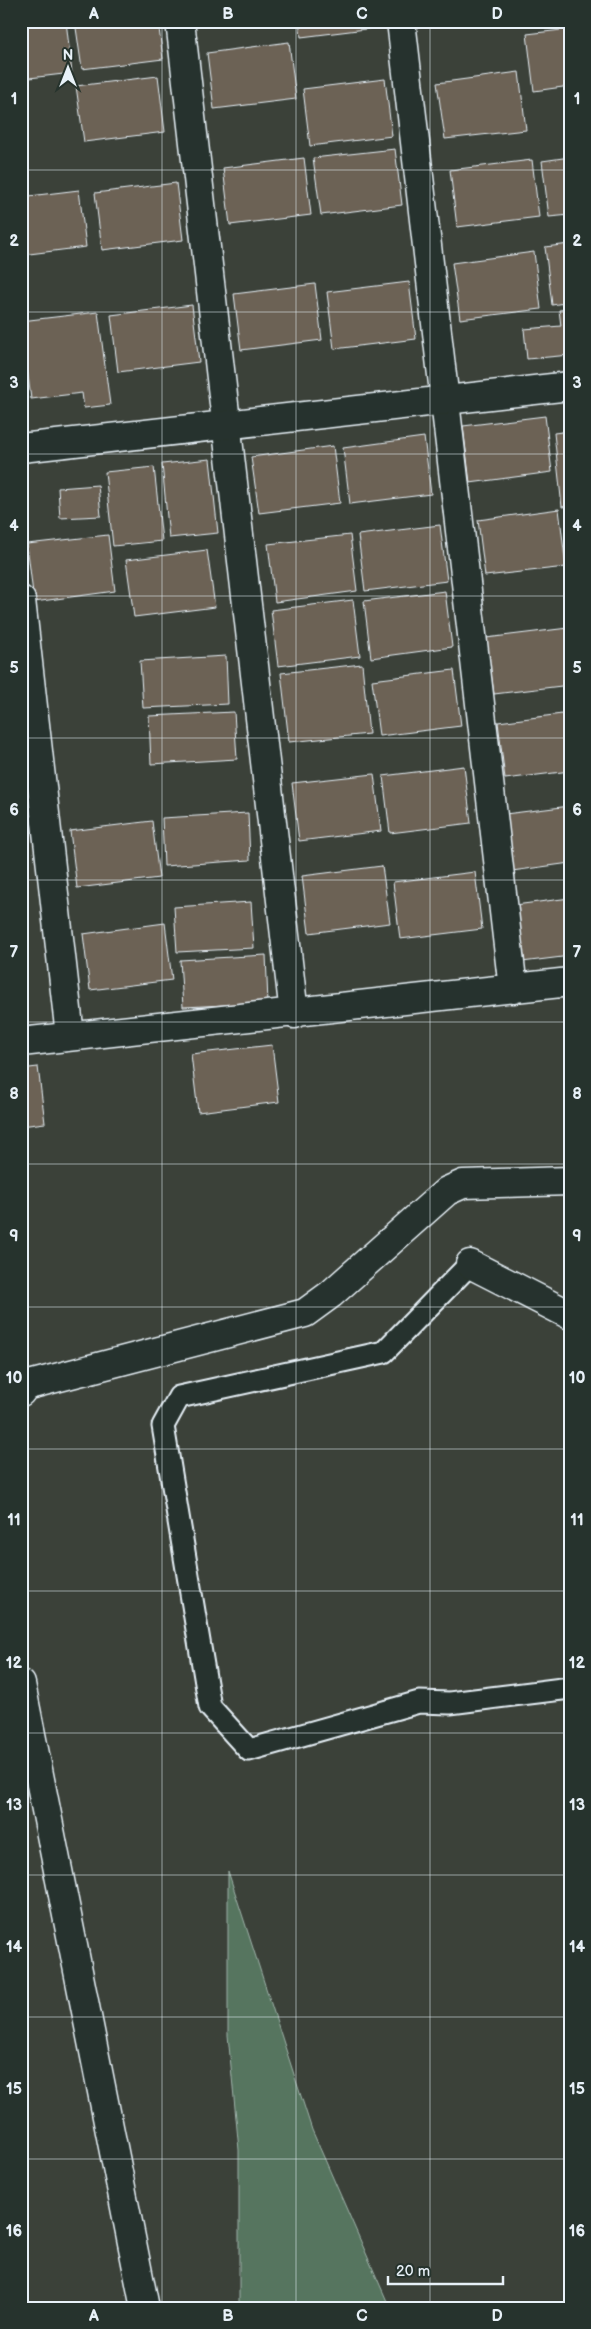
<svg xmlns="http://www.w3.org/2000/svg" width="591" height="2329" font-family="'Balsamiq Sans',sans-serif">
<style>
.green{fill:#56755e;stroke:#9fb3ab}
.building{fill:#6c6255;stroke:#e8f1f8}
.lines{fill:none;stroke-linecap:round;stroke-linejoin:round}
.lane-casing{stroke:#e8f1f8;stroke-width:25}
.street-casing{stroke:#e8f1f8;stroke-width:31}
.secondary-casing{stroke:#e8f1f8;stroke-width:31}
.lane{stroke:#26332d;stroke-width:21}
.street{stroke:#26332d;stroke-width:28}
.secondary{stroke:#26332d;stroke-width:28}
.grid{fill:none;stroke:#e8f1f8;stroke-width:1;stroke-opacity:0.55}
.neatline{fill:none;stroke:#e8f1f8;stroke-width:2}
.grid-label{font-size:16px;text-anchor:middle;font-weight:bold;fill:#e8f1f8}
</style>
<rect width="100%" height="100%" fill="#3b4139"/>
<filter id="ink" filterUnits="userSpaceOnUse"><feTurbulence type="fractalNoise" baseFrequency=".02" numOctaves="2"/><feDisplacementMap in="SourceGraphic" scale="10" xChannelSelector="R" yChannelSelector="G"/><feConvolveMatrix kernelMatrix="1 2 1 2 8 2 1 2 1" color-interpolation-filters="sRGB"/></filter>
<g filter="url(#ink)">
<path class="green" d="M228 1871 312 2130 390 2308H239V2150L228 2035Z"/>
<path class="building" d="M66 21 72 73 21 79V22Z
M75 21H158L163 59 82 69Z
M299 21H382V27L301 37Z
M431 21H464L432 25Z
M570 29V86L534 91 527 34Z
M289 42 296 99 214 109 207 53Z
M519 72 526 130 445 139 437 83Z
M158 76 165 132 84 142 76 86Z
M385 79 392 136 310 146 303 89Z
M395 149 402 205 321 215 313 158Z
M570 157V215L549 217 542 161Z
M304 158 311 215 230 225 223 168Z
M532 160 539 217 457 227 450 170Z
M176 183 183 240 102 250 95 193Z
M79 190 86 247 21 255V197Z
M570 244V302L552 305 545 247Z
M534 252 541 309 460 319 452 263Z
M409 282 416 339 334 349 327 292Z
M315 284 322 340 241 350 234 294Z
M192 305 199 362 118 372 111 315Z
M570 309V355L527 359 524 329 561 326 559 310Z
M98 312 110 405 84 408 82 393 31 399 21 321Z
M545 416 552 472 470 483 463 426Z
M570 431V506L562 507 554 433Z
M424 437 431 494 350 504 343 448Z
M333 446 340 503 259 513 251 457Z
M210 459 218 533 169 538 162 464Z
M154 467 162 541 113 546 105 472Z
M98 485 101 516 60 518 58 488Z
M559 509 566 567 485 576 478 520Z
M440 525 447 581 365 591 358 535Z
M108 535 115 591 34 602 27 544Z
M350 535 357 591 275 602 268 544Z
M207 550 215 607 134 617 126 560Z
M445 591 452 647 371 658 364 601Z
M353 600 360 656 278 666 271 610Z
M568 628 570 685 494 694 486 638Z
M226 656 228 704 143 708 140 661Z
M362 664 369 734 289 742 281 673Z
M454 670 461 726 379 736 372 680Z
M234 712 237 759 151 764 149 716Z
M570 713V771L505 779 498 722Z
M464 766 471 823 390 833 383 776Z
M374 774 381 831 299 841 292 783Z
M570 806V863L512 871 505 814Z
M248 813 250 860 164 866 162 818Z
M152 821 159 878 77 888 70 831Z
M382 866 390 923 309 933 302 876Z
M475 872 482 929 400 939 393 882Z
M570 898V956L522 962 515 905Z
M251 902 254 948 177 952 174 907Z
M165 923 172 980 90 990 83 934Z
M266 955 268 1003 183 1007 180 960Z
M272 1045 279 1102 198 1112 191 1054Z
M38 1067 45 1123 21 1126V1069Z"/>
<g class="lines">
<g class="lane-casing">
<path id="lane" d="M470 1264 384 1352 179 1397 163 1426 210 1707 249 1750 419 1702 450 1703 570 1688"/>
</g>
<g class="street-casing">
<path id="street" d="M180 21 294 1014
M401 21 513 989
M21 600 70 1036
M21 1042 570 982
M470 1264 570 1315
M21 1392 25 1386 305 1313 331 1294 447 1191 463 1184 570 1181
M21 1684 145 2308"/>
</g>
<g class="secondary-casing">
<path id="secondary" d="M21 448 570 386"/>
</g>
<use href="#lane" class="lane"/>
<use href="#street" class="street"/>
<use href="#secondary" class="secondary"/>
</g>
</g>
<path class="grid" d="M162 21V2308M296 21V2308M430 21V2308M21 170H570M21 312H570M21 454H570M21 596H570M21 738H570M21 880H570M21 1022H570M21 1164H570M21 1307H570M21 1449H570M21 1591H570M21 1733H570M21 1875H570M21 2017H570M21 2159H570"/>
<rect width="591" height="2329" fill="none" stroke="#26332d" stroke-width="55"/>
<g transform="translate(68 68)" stroke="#26332d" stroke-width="4" paint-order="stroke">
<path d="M0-4L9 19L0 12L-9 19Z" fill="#e8f1f8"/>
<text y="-8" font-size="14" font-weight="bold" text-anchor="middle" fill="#e8f1f8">N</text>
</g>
<path d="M388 2276v8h115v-8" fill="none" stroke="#e8f1f8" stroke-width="2.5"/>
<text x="396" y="2276" font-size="15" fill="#e8f1f8" stroke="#26332d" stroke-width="4" paint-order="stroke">20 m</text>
<rect x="28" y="28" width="536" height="2274" class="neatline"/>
<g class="grid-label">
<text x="94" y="19">A</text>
<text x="228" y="19">B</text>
<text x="362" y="19">C</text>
<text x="497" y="19">D</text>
<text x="14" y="104">1</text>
<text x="577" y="104">1</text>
<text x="14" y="246">2</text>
<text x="577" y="246">2</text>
<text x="14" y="388">3</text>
<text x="577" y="388">3</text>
<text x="14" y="531">4</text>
<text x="577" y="531">4</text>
<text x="14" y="673">5</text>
<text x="577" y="673">5</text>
<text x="14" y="815">6</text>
<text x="577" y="815">6</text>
<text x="14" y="957">7</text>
<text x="577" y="957">7</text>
<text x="14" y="1099">8</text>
<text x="577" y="1099">8</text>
<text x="14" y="1241">9</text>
<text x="577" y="1241">9</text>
<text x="14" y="1383">10</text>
<text x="577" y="1383">10</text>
<text x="14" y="1525">11</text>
<text x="577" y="1525">11</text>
<text x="14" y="1668">12</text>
<text x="577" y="1668">12</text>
<text x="14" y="1810">13</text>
<text x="577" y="1810">13</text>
<text x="14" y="1952">14</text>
<text x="577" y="1952">14</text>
<text x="14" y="2094">15</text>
<text x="577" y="2094">15</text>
<text x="14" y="2236">16</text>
<text x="577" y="2236">16</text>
<text x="94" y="2321">A</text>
<text x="228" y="2321">B</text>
<text x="362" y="2321">C</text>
<text x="497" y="2321">D</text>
</g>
</svg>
